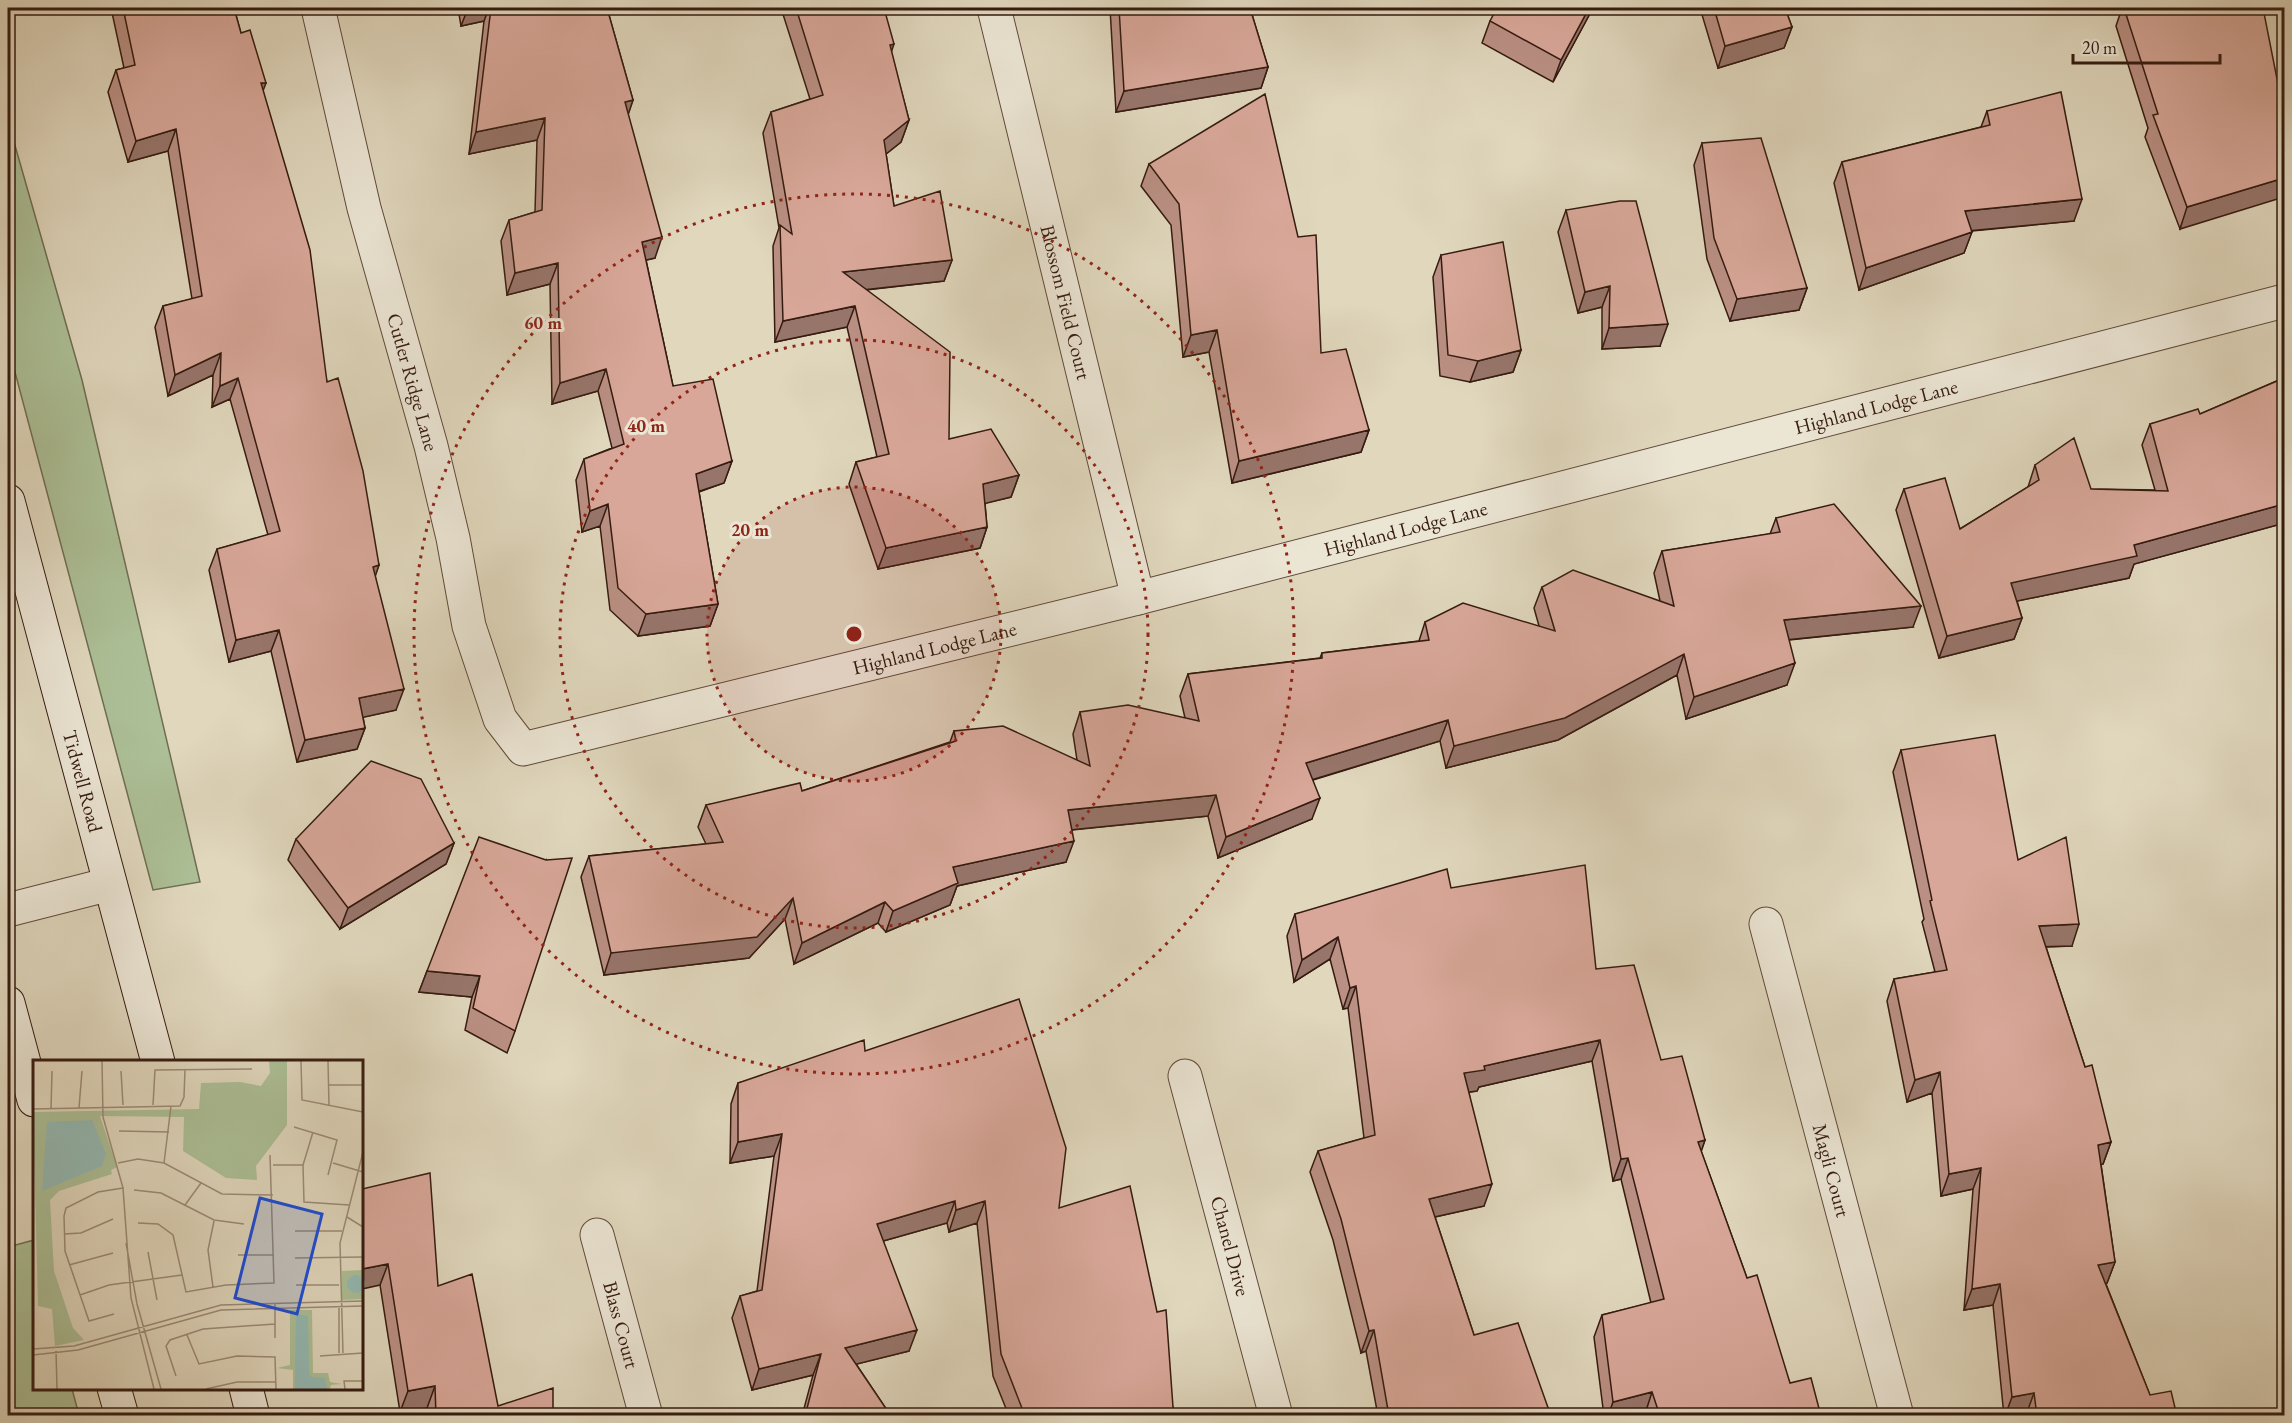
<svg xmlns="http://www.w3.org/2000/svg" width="2292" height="1423" font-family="'EB Garamond',serif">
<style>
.green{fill:#acbf96;stroke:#706d53;stroke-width:1.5}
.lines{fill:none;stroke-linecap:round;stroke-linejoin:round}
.minor-casing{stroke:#604a3b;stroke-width:35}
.secondary-casing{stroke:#351b10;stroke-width:35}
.minor{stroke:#ebe5d4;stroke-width:33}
.secondary{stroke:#ebe5d4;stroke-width:33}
.wall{fill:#ba9084;stroke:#351b10;stroke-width:1.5}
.shaded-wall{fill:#97756b;stroke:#351b10;stroke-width:1.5}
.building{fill:#d8a799;stroke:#351b10;stroke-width:1.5}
.ring{fill:none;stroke:#8f2418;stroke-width:3;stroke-dasharray:3 6}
.labels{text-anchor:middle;stroke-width:6;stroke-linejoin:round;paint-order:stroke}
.street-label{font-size:20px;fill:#351b10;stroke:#ebe5d4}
.inset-road{fill:none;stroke:#9c8c78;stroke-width:1.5}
.view{fill:#1d4ed8;fill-opacity:0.15;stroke:#1d4ed8;stroke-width:3}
.inset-edge{fill:none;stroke:#351b10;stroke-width:3}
.centre{fill:#8f2418;stroke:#ebe5d4;stroke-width:3}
.ring-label{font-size:18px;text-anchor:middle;font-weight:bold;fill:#8f2418;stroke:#ebe5d4;stroke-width:6;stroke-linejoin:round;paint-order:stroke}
</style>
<rect width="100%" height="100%" fill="#e0d7bd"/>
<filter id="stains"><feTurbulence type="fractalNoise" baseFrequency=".00333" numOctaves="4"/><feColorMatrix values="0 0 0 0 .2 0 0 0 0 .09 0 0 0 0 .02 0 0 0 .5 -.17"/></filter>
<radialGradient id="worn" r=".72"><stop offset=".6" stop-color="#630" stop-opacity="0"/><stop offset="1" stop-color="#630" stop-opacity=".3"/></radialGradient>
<path class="green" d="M8 121 82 380 200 882 153 890 8 346Z
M34 1240V1388L72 1389 79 1415H8V1247Z"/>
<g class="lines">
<g class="minor-casing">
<g id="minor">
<path id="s1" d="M318 8 364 208 431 446 453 538 469 626 500 719 523 749 1138 598 2284 301"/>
<path id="s2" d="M994 8 1138 598"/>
<path d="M8 910 110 884"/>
<path id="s3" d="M1766 924 1897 1416"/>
<path id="s4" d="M1185 1076 1276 1416"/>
<path id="s5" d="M597 1235 646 1416"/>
</g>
</g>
<g class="secondary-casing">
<g id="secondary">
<path id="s6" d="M8 501 158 1062"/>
<path d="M8 1003 34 1100"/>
<path d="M114 1388 122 1416"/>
<path d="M246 1388 253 1416"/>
</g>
</g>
<use href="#minor" class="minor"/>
<use href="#secondary" class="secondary"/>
</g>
<path class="wall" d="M111 8H234L241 33 263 91 327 382 379 565 375 575 396 710 363 717 365 728 357 749 297 762 271 651 229 662 209 570 217 549 268 535 230 399 212 407 213 375 168 396 155 327 163 306 192 299 168 151 128 162 108 92 116 70 124 68Z
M458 8H607L633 100 628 114 655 258 646 260 673 386 732 461 724 483 699 492 718 604 710 626 638 636 610 610 600 526 582 532 576 480 584 459 612 448 598 391 552 404 550 284 507 295 501 241 509 220 535 212 537 140 469 154 484 21 461 26Z
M781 8H884L891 52 909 120 901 142 886 154 894 206 952 260 944 281 866 290 949 439 1019 475 1011 497 985 503 987 527 980 548 878 569 849 484 856 462 877 457 847 327 775 342 773 246 779 228 763 133 771 112 810 99Z
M1095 8H1250L1268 67 1261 88 1116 112 1110 8 1096 11Z
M1593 8 1553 82 1482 43 1490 21Z
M1700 8H1785L1792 27 1784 48 1718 68Z
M2120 8H2263L2180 229 2145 137 2148 128 2116 26 2121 11Z
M1987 111 2074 221 1972 231 1964 253 1859 290 1834 183 1842 162 1981 127Z
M1702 143 1807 288 1799 310 1730 321 1707 259 1694 165Z
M1149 164 1321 353 1369 430 1361 452 1232 483 1209 352 1183 357 1171 225 1141 186Z
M1566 210 1660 346 1602 349V307L1578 313 1558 232Z
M1441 255 1521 350 1513 372 1470 382 1440 376 1433 277Z
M2284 378V538L2281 524 2134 564 2129 578 2017 601 2022 618 2014 639 1939 658 1896 510 1904 489 1960 529 2028 487 2035 465 2091 489 2155 490 2142 445 2150 424 2200 414Z
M1776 518 1913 627 1789 640 1787 685 1686 719 1677 675 1558 740 1446 768 1440 741 1313 780 1312 819 1218 858 1208 816 1072 830 1066 862 957 886 950 905 886 932 878 923 794 964 785 919 749 958 604 975 581 877 589 856 706 844 698 827 706 805 802 791 950 742 954 731 1077 760 1073 734 1080 712 1185 718 1180 696 1188 674 1320 658 1322 653 1419 641 1425 622 1539 626 1534 608 1542 587 1660 601 1654 573 1662 551 1770 534Z
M1901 750 2018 860 2072 946 2046 947 2085 1067 2111 1142 2103 1164H2101L2115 1262 2107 1283 2106 1284 2150 1395 2177 1416H2026V1415L2004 1416 1993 1305 1964 1310 1973 1189 1941 1196 1932 1093 1907 1102 1887 1001 1894 979 1935 972 1922 922 1924 919 1893 772Z
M296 839 454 843 446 864 340 929 288 860Z
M546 860 515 1031 507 1053 465 1030 472 997 419 992 427 971Z
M1451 888 1596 969 1661 1060 1705 1140 1701 1151 1747 1278 1790 1383 1821 1416H1645V1414L1637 1416H1604L1594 1337 1602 1315 1651 1303 1621 1179 1613 1181 1592 1061 1479 1087 1477 1091 1469 1092 1484 1206 1435 1217 1474 1335 1551 1416H1378L1366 1351 1361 1353 1333 1240 1310 1172 1318 1151 1364 1138 1348 1008 1343 1009 1330 959 1294 982 1287 936 1295 914Z
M865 1051 1059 1208 1173 1407 1176 1416H1009L993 1376 977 1223 949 1232 947 1223 883 1241 909 1351 856 1364 891 1416H802L813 1375 752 1390 732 1318 740 1296 757 1291 774 1156 730 1163 731 1104 738 1083Z
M362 1189 438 1286 498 1406 553 1416H427V1408L400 1412 380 1285Z"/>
<path class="shaded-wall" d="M468 8H489L484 21 461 26Z
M1097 8H1110L1096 11Z
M1589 8H1593L1553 82 1561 60Z
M1792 27 1784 48 1718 68 1725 46Z
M894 44 887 65 890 45Z
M1268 67 1261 88 1116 112 1124 91Z
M261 83H266L258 104Z
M633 100 626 121 625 102Z
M545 118 537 140 469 154 476 132Z
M909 120 901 142 876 162 884 140Z
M176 129 168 151 128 162 136 141Z
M2284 178V197L2180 229 2187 207Z
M2082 199 2074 221 1957 232 1965 211Z
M1972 232 1964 253 1859 290 1866 268Z
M662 237 655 258 634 263 642 242Z
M952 260 944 281 835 293 843 272Z
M558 263 550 284 507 295 515 273Z
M1610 286 1602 307 1578 313 1585 292Z
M1807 288 1799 310 1730 321 1737 299Z
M855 306 847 327 775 342 783 321Z
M1668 324 1660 346 1602 349 1609 328Z
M1217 330 1209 352 1183 357 1191 335Z
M1521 350 1513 372 1470 382 1478 361Z
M221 353 213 375 168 396 175 375Z
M606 369 598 391 552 404 560 383Z
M238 378 230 399 212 407 220 386Z
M1369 430 1361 452 1232 483 1239 461Z
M732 461 724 483 688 495 696 474Z
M1019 475 1011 497 975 506 983 484Z
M608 504 600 526 582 532 590 511Z
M2284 504V516L2281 524 2134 564 2129 578 2003 604 2011 583 2134 545Z
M987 527 980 548 878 569 886 548Z
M379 565 372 586 373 567Z
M718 604 710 626 638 636 646 614Z
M1921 606 1913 627 1776 641 1784 620Z
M2022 618 2014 639 1939 658 1947 636Z
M279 630 271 651 229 662 236 640Z
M1684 654 1677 675 1558 740 1446 768 1454 746Z
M1795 663 1787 685 1686 719 1694 697Z
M404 689 396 710 351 720 359 698Z
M1448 720 1440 741 1298 784 1306 763Z
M365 728 357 749 297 762 305 740Z
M1216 795 1208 816 1060 831 1068 810Z
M1320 798 1312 819 1218 858 1226 837Z
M1074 841 1066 862 957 886 950 905 886 932 893 911 953 867Z
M454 843 446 864 340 929 348 908Z
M793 898 785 919 749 958 604 975 611 953Z
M885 902 878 923 794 964 802 943Z
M2079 924 2072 946 2031 947 2039 926Z
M1338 937 1330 959 1294 982 1302 960Z
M427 971 480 976 472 997 419 992Z
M1356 986 1348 1008 1343 1009 1350 988Z
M1600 1040 1592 1061 1479 1087 1477 1091 1456 1094 1464 1073 1484 1066Z
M1940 1072 1932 1093 1907 1102 1915 1080Z
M782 1134 774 1156 730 1163 738 1142Z
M1705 1140 1698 1161V1142Z
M2111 1142 2103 1164 2090 1166 2098 1145Z
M1628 1158 1621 1179 1613 1181 1621 1159Z
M1981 1168 1973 1189 1941 1196 1949 1174Z
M1492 1184 1484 1206 1421 1220 1429 1199Z
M955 1201 947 1223 869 1245 877 1224Z
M985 1201 977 1223 949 1232 956 1210Z
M2115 1262 2107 1283 2090 1287 2098 1265Z
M388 1264 380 1285 362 1289V1269Z
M2000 1284 1993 1305 1964 1310 1972 1289Z
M917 1330 909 1351 837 1369 845 1348Z
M1374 1330 1366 1351 1361 1353 1369 1331Z
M821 1354 813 1375 752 1390 759 1369Z
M435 1386 427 1408 400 1412 408 1391Z
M1652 1392 1645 1414 1637 1416H1608L1613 1402Z
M2034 1393 2026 1415 2005 1416 2012 1397Z"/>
<path class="building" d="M123 8H234L241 33 250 30 266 83H261L310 250 327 382 338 378 363 471 379 565 373 567 404 689 359 698 365 728 305 740 279 630 236 640 217 549 280 531 238 378 220 386 221 353 175 375 163 306 202 296 176 129 136 141 116 70 135 65Z
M491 8H607L633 100 625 102 662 237 642 242 673 386 713 379 732 461 696 474 718 604 646 614 618 588 608 504 590 511 584 459 624 444 606 369 560 383 558 263 515 273 509 220 542 210 545 118 476 132Z
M796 8H884L894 44 890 45 909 120 884 140 894 206 940 191 952 260 843 272 950 352 949 439 991 429 1019 475 983 484 987 527 886 548 856 462 889 454 855 306 783 321 780 225 792 234 771 112 823 95Z
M1119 8H1250L1268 67 1124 91Z
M1497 8H1589L1561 60 1490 21Z
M1714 8H1785L1792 27 1725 46Z
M2124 8H2263L2280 94 2284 93V178L2187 207 2153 115 2158 114Z
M2061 92 2082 199 1965 211 1972 232 1866 268 1842 162 1990 125 1987 111Z
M1265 94 1298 237 1316 235 1321 353 1346 349 1369 430 1239 461 1217 330 1191 335 1179 204 1149 164Z
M1761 138 1807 288 1737 299 1714 238 1702 143Z
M1620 201H1636L1668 324 1609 328 1610 286 1585 292 1566 210Z
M1503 242 1521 350 1478 361 1448 355 1441 255Z
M2284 378V504L2134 545 2137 556 2011 583 2022 618 1947 636 1904 489 1945 478 1960 529 2039 480 2035 465 2074 438 2091 489 2168 491 2150 424 2198 409 2200 414Z
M1834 504 1921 606 1784 620 1795 663 1694 697 1684 654 1565 718 1454 746 1448 720 1306 763 1320 798 1226 837 1216 795 1068 810 1074 841 953 867 958 883 893 911 885 902 802 943 793 898 757 937 611 953 589 856 723 842 706 805 800 783 802 791 956 741 954 731 1003 726 1090 766 1080 712 1128 705 1199 721 1188 674 1322 658V653L1429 640 1425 622 1463 603 1555 631 1542 587 1573 570 1674 606 1662 551 1780 532 1776 518Z
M1995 735 2018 860 2066 837 2079 924 2039 926 2085 1067 2092 1065 2111 1142 2098 1145 2115 1262 2098 1265 2150 1395 2171 1391 2177 1416H2037L2034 1393 2012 1397 2000 1284 1972 1289 1981 1168 1949 1174 1940 1072 1915 1080 1894 979 1947 970 1930 901 1932 900 1901 750Z
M371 761 421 779 454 843 348 908 296 839Z
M479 837 546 860 572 858 515 1031 473 1008 480 976 427 971Z
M1585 865 1596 969 1634 965 1661 1060 1682 1056 1705 1140 1698 1142 1747 1278 1757 1275 1790 1383 1811 1378 1821 1416H1660L1652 1392 1613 1402 1602 1315 1664 1299 1628 1158 1621 1159 1600 1040 1484 1066 1485 1070 1464 1073 1492 1184 1429 1199 1474 1335 1518 1323 1551 1416H1389L1374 1330 1369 1331 1341 1219 1318 1151 1375 1135 1356 986 1350 988 1338 937 1302 960 1295 914 1447 869 1451 888Z
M1019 999 1066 1148 1059 1208 1130 1186 1157 1312 1166 1310 1173 1407 1176 1416H1025L1001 1354 985 1201 956 1210 955 1201 877 1224 917 1330 845 1348 891 1416H805L821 1354 759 1369 740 1296 762 1290 782 1134 738 1142V1083L864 1040 865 1051Z
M430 1173 438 1286 472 1274 498 1406 553 1388V1416H436L435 1386 408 1391 388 1264 362 1269V1189Z"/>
<circle cx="854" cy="634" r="147" fill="#8f2418" fill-opacity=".12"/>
<g class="ring">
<circle cx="854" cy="634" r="147"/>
<circle cx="854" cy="634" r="294"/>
<circle cx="854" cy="634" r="440"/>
</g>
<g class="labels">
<g class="street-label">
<text dy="7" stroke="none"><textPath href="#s2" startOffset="303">Blossom Field Court</textPath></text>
<text dy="7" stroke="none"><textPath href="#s1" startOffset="386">Cutler Ridge Lane</textPath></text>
<text dy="7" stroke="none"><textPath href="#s1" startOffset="2168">Highland Lodge Lane</textPath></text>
<text dy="7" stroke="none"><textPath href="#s1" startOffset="1682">Highland Lodge Lane</textPath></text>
<text dy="7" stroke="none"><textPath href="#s1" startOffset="1196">Highland Lodge Lane</textPath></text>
<text dy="7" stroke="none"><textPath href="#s6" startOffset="290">Tidwell Road</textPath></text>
<text dy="7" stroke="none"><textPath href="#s3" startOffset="255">Magli Court</textPath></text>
<text dy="7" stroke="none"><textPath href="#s4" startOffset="176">Chanel Drive</textPath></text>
<text dy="7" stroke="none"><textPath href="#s5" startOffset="93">Blass Court</textPath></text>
</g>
</g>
<g transform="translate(33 1060)">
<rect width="330" height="330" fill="#e0d7bd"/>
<path d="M236 1H254V65L223 106 224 120 193 118 150 91 151 57 67 56 84 107 78 110 79 114 26 131 17 140 21 211 40 268 51 280 22 286 19 249 5 246 0 52 166 49 168 23 207 22 228 26 237 13ZM330 210V239L309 240V211ZM257 250H279L280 313H295L297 322 309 324 298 325 297 329H260V310L244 308 257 305Z" fill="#acbf96"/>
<path d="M59 60 73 94 69 106 9 131 14 62ZM314 224a9 9 0 1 1 18 0a9 9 0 1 1-18 0ZM263 254 275 256 276 313 278 317 292 318 294 329H262Z" fill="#94b9b3"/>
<path class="inset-road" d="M69 1 70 57 90 128 98 238 121 329M268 1 269 40 330 52M295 1 296 46M88 11 90 45M296 25H330M120 45 122 10 219 9M46 48 49 11M0 49 147 46 151 37 152 9M18 49 19 11M261 67 304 80 295 115M86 71 136 72M280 72 270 105 271 142 316 145M85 103 105 99 131 103 189 134 240 135M131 103 138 46M300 103 330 112M240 105H270M101 130 128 133 181 160 211 164M152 145 168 123M314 157 330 167M105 163 125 164 140 175 153 232 193 225 241 223 237 95M262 171H309M31 174 48 173 80 159M93 183 104 244 128 329M115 192 124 240M205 195H241M262 198 330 197M36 205 80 193M263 225H306M180 227 175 190 181 161M47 235 76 225 149 215M242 243V278M306 246V293M81 254 56 261 32 191 31 156 33 148 65 132 90 128M154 275 166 304 204 296 242 297 243 329M0 289 41 286 188 245 330 241M23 291 24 329M310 293 307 183 330 92M0 295 45 290 188 250 330 246M287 296 330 293M143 316 133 286 137 280 170 269 242 264M173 329 204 322H243M312 329 311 321H330"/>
<path class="view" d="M227 138 289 154 264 254 202 238Z"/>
<rect width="330" height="330" class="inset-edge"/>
</g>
<circle cx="854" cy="634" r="9" class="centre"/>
<g class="ring-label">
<text x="543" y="329">60 m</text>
<text x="646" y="432">40 m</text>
<text x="750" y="536">20 m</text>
</g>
<rect width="2292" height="1423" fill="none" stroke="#e0d7bd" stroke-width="30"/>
<rect x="9" y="9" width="2274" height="1405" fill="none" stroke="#351b10" stroke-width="3"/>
<rect x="15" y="15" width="2262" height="1393" fill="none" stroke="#351b10" stroke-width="1.5"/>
<path d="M2073 54v9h147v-9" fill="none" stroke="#351b10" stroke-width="3"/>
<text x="2082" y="54" font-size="18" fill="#351b10" stroke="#ebe5d4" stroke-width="4.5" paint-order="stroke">20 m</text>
<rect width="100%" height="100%" filter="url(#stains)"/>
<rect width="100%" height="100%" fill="url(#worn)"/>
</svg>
